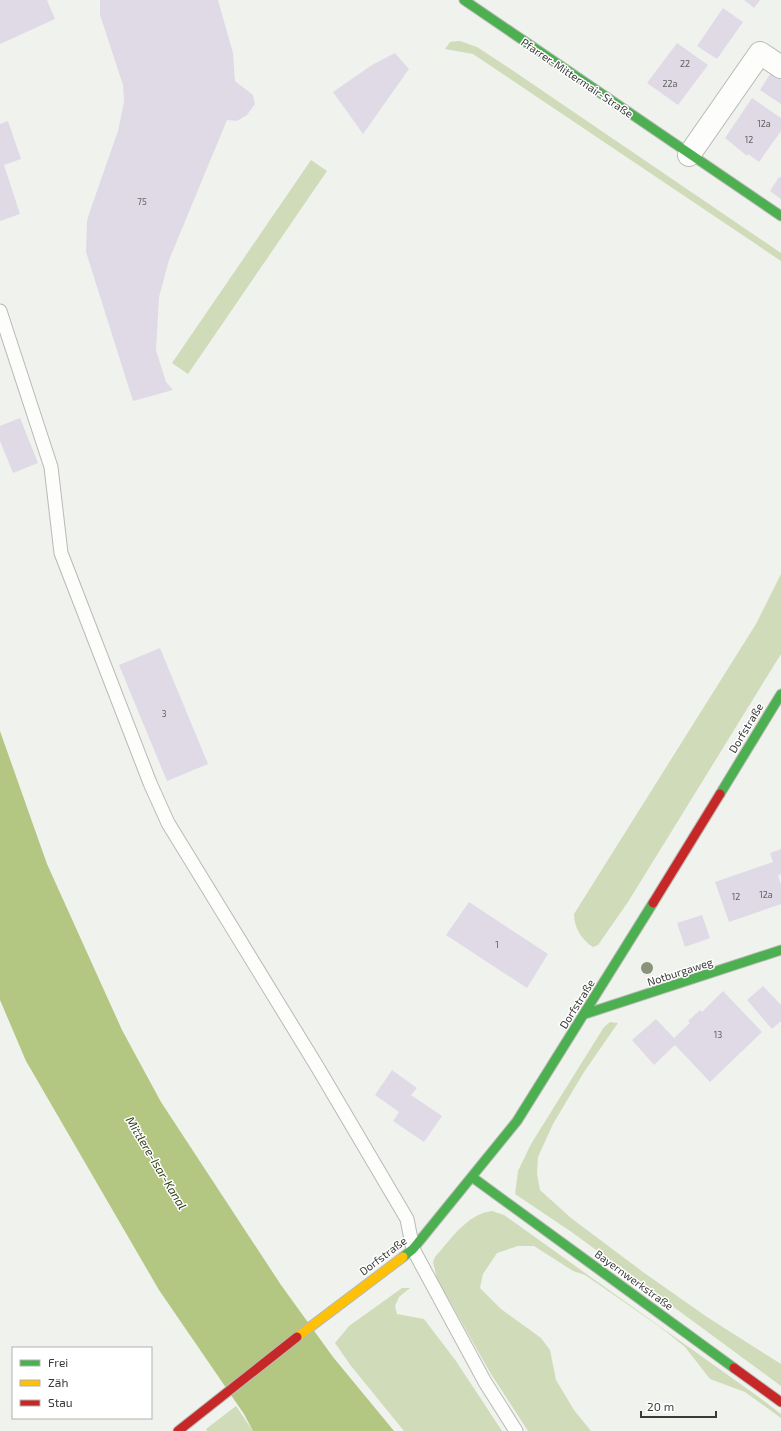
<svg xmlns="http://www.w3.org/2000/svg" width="781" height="1431" font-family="'Exo 2',sans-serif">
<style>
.green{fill:#d0dcb9}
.water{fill:#b3c782}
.building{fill:#e0dae6}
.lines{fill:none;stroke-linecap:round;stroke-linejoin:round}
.lane-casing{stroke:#b8bab6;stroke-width:15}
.street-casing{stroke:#b8bab6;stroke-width:24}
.fast-casing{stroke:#b8bab6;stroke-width:11}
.slow-casing{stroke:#b8bab6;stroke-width:11}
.jam-casing{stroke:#b8bab6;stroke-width:11}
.lane{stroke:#fdfdfc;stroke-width:13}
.street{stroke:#fdfdfc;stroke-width:22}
.fast{stroke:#4caf50;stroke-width:9}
.slow{stroke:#ffc107;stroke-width:9}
.jam{stroke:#c62828;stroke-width:9}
.tree{fill:#8b927a}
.labels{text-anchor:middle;stroke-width:3;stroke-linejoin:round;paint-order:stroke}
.number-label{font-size:9px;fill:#646364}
.street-label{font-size:11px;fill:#3a3b38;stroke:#fff}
.water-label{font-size:12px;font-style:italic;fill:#333f17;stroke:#fff}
</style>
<rect width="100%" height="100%" fill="#f0f2ee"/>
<path class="green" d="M460 41 477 47 506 66 781 253V261L473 54 445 49 450 42Z
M311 160 327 171 188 374 172 363Z
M781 574V654L628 902 598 945 593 947C582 940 574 928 574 914L756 624Z
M610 1022 618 1023 584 1072 553 1124 538 1157 537 1174 540 1190 571 1218 643 1272 707 1317 781 1364V1386L573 1233 515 1194 518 1171 531 1144 604 1027Z
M492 1211 504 1215 760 1398 781 1414V1418L745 1392 710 1379 685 1347 660 1327 585 1275 573 1271 534 1246H518L497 1253 483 1274 480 1288 501 1309 541 1338 550 1350 556 1380 574 1410 591 1431H528L491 1374 437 1279 433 1262 435 1257C451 1239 467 1214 492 1211Z
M402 1288H410L399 1297 395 1306 397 1314 424 1319 456 1361 502 1431H404L351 1366 335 1343 349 1326Z
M236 1406 253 1431H207L206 1429Z"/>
<path class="water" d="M0 731 47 864 122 1030 161 1102 281 1285 333 1357 394 1431H253L244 1414 159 1290 26 1061 0 1000Z"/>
<path class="building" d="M0 0H47L55 19 0 44Z
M100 0H218L233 53 235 81 253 95 255 104 247 115 237 121 227 120 169 260 159 297 156 350 166 382 173 390 133 401 86 252 87 221 90 211 118 131 124 102 123 85 100 15Z
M744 0H760L754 8Z
M723 8 743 22 717 59 697 46Z
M677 43 708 65 678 105 647 83Z
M395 53 409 69 363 134 333 92 372 65Z
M772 71 781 77V104L760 90Z
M752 98 781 118V131L759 162 748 154 747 156 725 138Z
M8 121 21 159 4 165 20 214 0 221V124Z
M779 177 781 178V199L770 191Z
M20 418 38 463 13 473 0 441V426Z
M160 648 208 764 167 781 119 665Z
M781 849V874L778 875 781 885V904L729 922 715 882 773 862 770 853Z
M469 902 548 954 527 988 446 935Z
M702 915 710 938 685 947 677 923Z
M763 986 781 1005V1021L772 1029 747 1000Z
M723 991 762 1032 710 1082 675 1045 654 1065 632 1040 656 1019 674 1038 690 1023 688 1021 700 1010 702 1012Z
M392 1070 417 1088 411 1095 442 1116 424 1142 393 1121 399 1112 375 1095Z"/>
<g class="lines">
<g class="lane-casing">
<path id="lane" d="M0 311 51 467 61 553 150 783 168 823 318 1068 407 1219 413 1249 485 1382 516 1431"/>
</g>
<g class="street-casing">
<path id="street" d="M689 155 760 53 781 67"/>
</g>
<g class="fast-casing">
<path id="fast" d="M464 0 781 216
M720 794 781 694
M585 1014 781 950
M472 1177 734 1368
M403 1257 413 1249 517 1121 653 903"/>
</g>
<g class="slow-casing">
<path id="slow" d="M297 1337 403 1257"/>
</g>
<g class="jam-casing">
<path id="jam" d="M653 903 720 794
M734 1368 781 1402
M178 1431 297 1337"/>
</g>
<use href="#lane" class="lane"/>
<use href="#street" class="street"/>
<use href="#fast" class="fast"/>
<use href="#slow" class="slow"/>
<use href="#jam" class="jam"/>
</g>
<circle class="tree" cx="647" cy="968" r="6"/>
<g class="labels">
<g class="number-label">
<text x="685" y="67">22</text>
<text x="670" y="87">22a</text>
<text x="764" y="127">12a</text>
<text x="749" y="143">12</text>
<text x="142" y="205">75</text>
<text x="164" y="717">3</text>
<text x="766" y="898">12a</text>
<text x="736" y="900">12</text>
<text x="497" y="948">1</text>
<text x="718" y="1038">13</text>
</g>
<g class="street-label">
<text transform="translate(577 78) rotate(34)" y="4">Pfarrer-Mittermair-Straße</text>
<text transform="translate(746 728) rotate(-59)" y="4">Dorfstraße</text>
<text transform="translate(680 972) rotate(-18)" y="4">Notburgaweg</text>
<text transform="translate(577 1004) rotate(-58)" y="4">Dorfstraße</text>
<text transform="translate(383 1256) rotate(-37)" y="4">Dorfstraße</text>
<text transform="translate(634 1280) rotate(36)" y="4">Bayernwerkstraße</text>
</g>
<g class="water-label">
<text transform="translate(156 1163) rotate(59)" y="4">Mittlere-Isar-Kanal</text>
</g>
</g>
<rect x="12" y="1347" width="140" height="72" fill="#ffffff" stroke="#b0b1af"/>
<rect x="20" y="1360" width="20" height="6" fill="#4caf50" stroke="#b0b1af"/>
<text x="48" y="1367" font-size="12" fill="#3a3b38">Frei</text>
<rect x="20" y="1380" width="20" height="6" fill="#ffc107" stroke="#b0b1af"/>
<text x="48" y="1387" font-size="12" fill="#3a3b38">Zäh</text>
<rect x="20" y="1400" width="20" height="6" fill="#c62828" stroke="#b0b1af"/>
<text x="48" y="1407" font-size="12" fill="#3a3b38">Stau</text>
<path d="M641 1411v6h75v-6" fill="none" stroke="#3a3b38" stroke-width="2"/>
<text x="647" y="1411" font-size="12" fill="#3a3b38" stroke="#ffffff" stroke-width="3" paint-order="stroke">20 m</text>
</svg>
